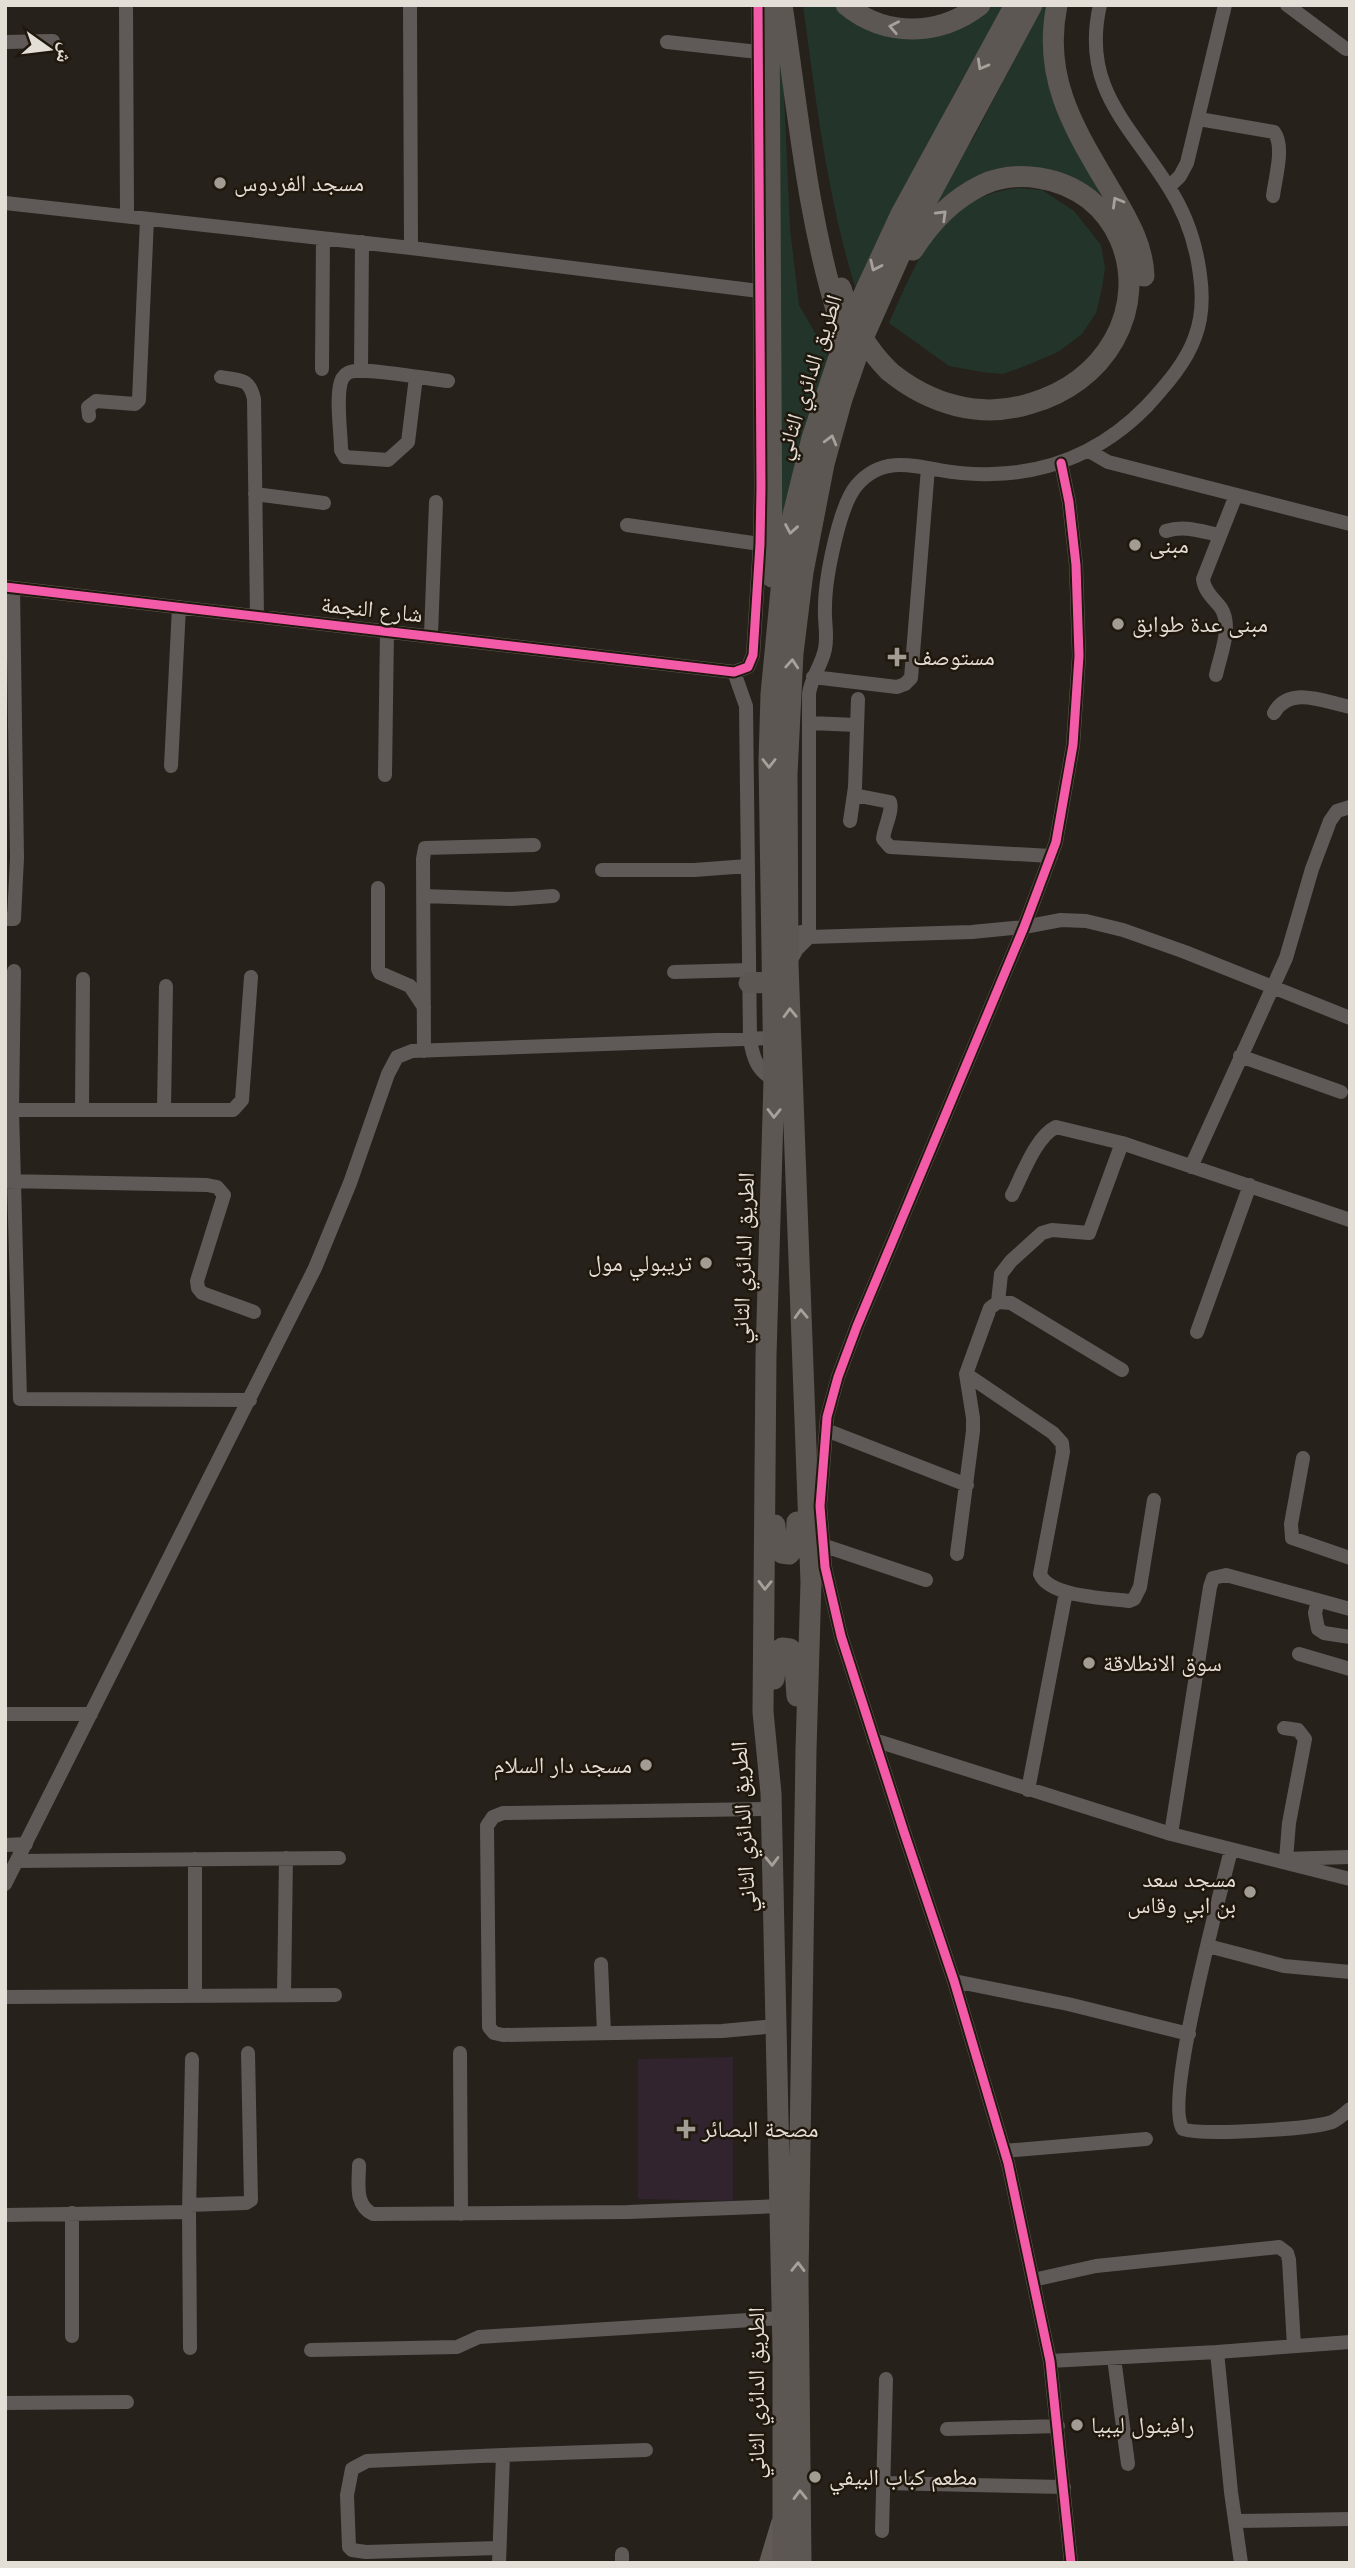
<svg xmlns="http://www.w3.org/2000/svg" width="1355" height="2568" font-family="'Space Grotesk','Noto Naskh Arabic',sans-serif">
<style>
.medical{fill:#31242f}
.green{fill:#23352b}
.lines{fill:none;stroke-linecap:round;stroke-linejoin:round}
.minor{stroke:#5f5a57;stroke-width:14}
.major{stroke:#625a56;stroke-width:18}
.highway{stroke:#5d5753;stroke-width:21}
.highway-bridge{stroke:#5d5753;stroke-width:21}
.cycleway-casing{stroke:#20180d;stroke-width:13}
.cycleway{stroke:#f35aa7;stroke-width:9}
.oneway{stroke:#a7a19b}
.poi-dot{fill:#a19c94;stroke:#20180d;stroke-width:2.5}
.labels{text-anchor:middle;stroke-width:5;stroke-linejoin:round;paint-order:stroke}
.poi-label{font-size:23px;fill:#e3ded6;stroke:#20180d;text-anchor:start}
.street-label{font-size:23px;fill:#e3ded6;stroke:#20180d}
</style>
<rect width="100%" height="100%" fill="#26211a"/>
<path class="medical" d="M733 2057V2201L638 2199V2059Z"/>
<path class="green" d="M803 5H837L870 27 986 11 991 5H1005L956 90 856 290C827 197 816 101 803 5Z
M1043 5H1054L1048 28 1090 171 1104 203 1028 170 923 230 954 167 974 137Z
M775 13 784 94 790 229 799 305 829 357 780 538Z
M1018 188 1042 190 1074 211 1101 245 1105 268 1102 288 1096 313 1082 334 1058 352 1025 366 1003 374 982 372 949 366 889 323C917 260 940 197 1018 188Z"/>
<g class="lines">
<path class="minor" d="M126 5 127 216
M410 5 411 248
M1287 5 1346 49
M5 42 53 41
M667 42 758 52
M1199 119 1274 132C1285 147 1275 178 1273 196
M1169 187 1180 176 1187 163 1225 5
M5 203 411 248 759 291
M322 369 323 239
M361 371 362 242
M221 377C240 381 249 377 254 399L257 616
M416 377 408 442 388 460 345 457 341 450C341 432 335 394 342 379 344 376 346 373 350 372 364 367 429 379 448 381
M89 416 88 407 96 401 135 404 139 400 147 219
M1089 451 1108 462 1350 524
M1061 463 1069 502 1076 565 1079 656 1073 745 1056 842 1024 927 857 1326 838 1377 827 1417 820 1506 825 1567 841 1636 904 1832 954 1981 1008 2163 1050 2361 1071 2563
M255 494 324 503
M627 525 760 544
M1166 531C1184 525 1200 531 1219 535
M5 587 734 672 748 667 753 655 760 544 761 487 758 5
M431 635 436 502
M734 672 746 706 750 1039C753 1058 757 1070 774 1080
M1216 675C1220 655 1233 627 1221 608 1214 599 1204 591 1203 579L1236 495
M813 677 897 687 905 684 911 678 928 468
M1274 713C1289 685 1325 702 1350 707
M809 723 857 725
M171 766 179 607
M385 775 387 630
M854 795 890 802C893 812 884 827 883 839L890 847 1051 856
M850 821 855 787 858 699
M602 870H694L748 866
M378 888V969L380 973 410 986 424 1007
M423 896 512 899 553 896
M5 919H14L17 858 13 588
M801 932 809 937 972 932 1024 927 1061 920 1086 921 1123 930 1185 952 1350 1018
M789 963 797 949 809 937V694C811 677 822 665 825 649 828 635 824 621 825 607 825 580 839 505 857 485 880 458 908 464 939 470 956 473 974 475 992 474 1052 473 1105 449 1147 406 1165 386 1186 363 1195 337 1203 316 1203 296 1200 275 1196 243 1185 212 1168 186 1129 124 1081 87 1100 5
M14 971 12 1110 20 1399 250 1400
M674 972 749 970
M424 1051 423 859 425 848 534 845
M1240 1056 1341 1092
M82 1109 83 979
M164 1109 166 986
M5 1110H233L242 1100 251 977
M1191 1167 1286 958 1312 869 1330 821 1337 811 1350 807
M6 1181 207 1185 217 1187 224 1195 197 1281 198 1288 202 1293 254 1312
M1012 1195C1022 1176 1036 1136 1056 1127L1122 1143 1350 1220
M998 1302 1001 1274 1011 1261 1042 1233 1052 1230 1089 1233 1122 1143
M1197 1332 1250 1185
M966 1374 1053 1433 1062 1443 1063 1452 1040 1574C1049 1597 1107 1598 1129 1601L1134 1599 1140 1587 1154 1500
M826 1430 967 1485
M1303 1458 1291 1524 1292 1538 1350 1558
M822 1545 926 1580
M957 1554 973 1431V1418L966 1374 990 1308 998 1302 1011 1303 1122 1370
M1318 1600 1315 1613 1318 1629 1324 1633 1350 1637
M1299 1654 1350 1669
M5 1714H91
M1284 1728 1298 1730 1305 1739 1289 1823 1286 1859
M874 1740 1171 1834 1350 1879
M1028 1790 1066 1592
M771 1809 503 1813 493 1817 487 1826 489 2027 494 2033 503 2035 722 2031 776 2026
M1171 1834 1210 1587 1213 1578 1226 1575 1350 1609
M5 1845 26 1844
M1231 1850C1221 1891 1163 2103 1183 2129 1203 2136 1311 2129 1332 2122 1339 2119 1345 2113 1350 2109
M195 1859V1996
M1284 1859 1350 1857
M17 1861 339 1858
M5 1884 315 1268 350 1183 388 1074 397 1057 412 1051 774 1038
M1208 1946 1284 1966 1350 1972
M601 1964 604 2033
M954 1981 1068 2004 1189 2034
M284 1995 286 1858
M5 1997 335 1995
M460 2053 461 2214
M1004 2151 1146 2139
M359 2165C359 2183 354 2205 373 2214L628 2212 781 2206
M189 2205 246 2203 251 2200 248 2053
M72 2213V2336
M5 2215 189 2212
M1033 2280 1096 2266 1279 2247 1287 2253 1289 2260 1294 2346
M190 2348 189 2212 192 2059
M311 2350 457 2347 479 2337 782 2318
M1217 2352 1231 2492 1241 2563
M1114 2358 1128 2464
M1050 2361 1217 2352 1350 2342
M5 2403 127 2402
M947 2429 1058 2426
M884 2483 1064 2487
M1237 2521 1350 2519
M882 2531 886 2379
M498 2548 366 2552 352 2550 349 2547 347 2495 352 2469 367 2461 503 2455
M622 2554V2563
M499 2563 503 2455 646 2450"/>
<path class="major" d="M768 2563 780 2523"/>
<path class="highway" d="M769 5 772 577
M782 5C798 110 807 217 839 319
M846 5C886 38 940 36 980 5
M1057 5C1041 82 1078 134 1114 196 1129 222 1143 246 1144 276
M889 371C929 404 981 420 1032 403 1066 393 1096 372 1114 340 1151 274 1117 190 1039 178 1020 175 999 177 982 185 953 199 930 223 913 250
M749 983 773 982
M775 1525 777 1549 782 1553 789 1554 796 1546 797 1522
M774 1679 777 1653 782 1648 790 1649 794 1653 797 1696
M783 2563V2351L771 1793 763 1712 766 1356 774 1080 769 760 771 694 781 590 793 515 812 438 850 324 901 214 1015 5
M801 2563 798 2278 806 1750 811 1582 788 964 787 774 793 653 803 572 824 464 842 399 863 338 912 228 1032 5"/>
<path class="highway-bridge" d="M841 288C850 320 865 347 889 371"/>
<g class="cycleway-casing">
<path id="cycleway" d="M1061 463 1069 502 1076 565 1079 656 1073 745 1056 842 1024 927 857 1326 838 1377 827 1417 820 1506 825 1567 841 1636 904 1832 954 1981 1008 2163 1050 2361 1071 2563
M5 587 734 672 748 667 753 655 760 544 761 487 758 5"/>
</g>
<use href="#cycleway" class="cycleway"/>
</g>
<defs><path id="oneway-chevron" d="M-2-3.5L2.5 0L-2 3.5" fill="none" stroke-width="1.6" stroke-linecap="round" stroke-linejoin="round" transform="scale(1.75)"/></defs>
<g class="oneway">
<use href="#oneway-chevron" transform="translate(894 27) rotate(-169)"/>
<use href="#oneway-chevron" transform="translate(982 65) rotate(119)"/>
<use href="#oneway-chevron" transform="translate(1117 202) rotate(-120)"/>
<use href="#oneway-chevron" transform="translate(942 215) rotate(-44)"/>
<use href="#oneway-chevron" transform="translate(875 266) rotate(115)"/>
<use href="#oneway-chevron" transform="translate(831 440) rotate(-75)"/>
<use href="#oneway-chevron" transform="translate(791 529) rotate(100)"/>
<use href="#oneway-chevron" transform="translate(792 664) rotate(-86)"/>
<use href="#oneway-chevron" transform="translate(769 763) rotate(90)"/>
<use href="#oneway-chevron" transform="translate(790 1013) rotate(-92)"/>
<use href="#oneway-chevron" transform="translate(774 1113) rotate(91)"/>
<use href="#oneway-chevron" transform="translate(801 1314) rotate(-92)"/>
<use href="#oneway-chevron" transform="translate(765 1585) rotate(91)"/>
<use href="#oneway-chevron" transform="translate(772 1861) rotate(89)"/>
<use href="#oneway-chevron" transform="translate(798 2267) rotate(-89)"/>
<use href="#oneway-chevron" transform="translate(800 2495) rotate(-91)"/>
</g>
<g class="poi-dot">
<circle cx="220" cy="183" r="7"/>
<circle cx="1135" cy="545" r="7"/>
<circle cx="1118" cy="624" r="7"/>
<path d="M893.5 646.5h7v7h7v7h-7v7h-7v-7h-7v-7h7z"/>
<circle cx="706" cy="1263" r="7"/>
<circle cx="1089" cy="1663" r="7"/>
<circle cx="646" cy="1765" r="7"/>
<circle cx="1250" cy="1892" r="7"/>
<path d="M682.5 2118.5h7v7h7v7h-7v7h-7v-7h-7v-7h7z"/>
<circle cx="1077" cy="2425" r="7"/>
<circle cx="815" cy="2477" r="7"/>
</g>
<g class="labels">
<g class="poi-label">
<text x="234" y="191">مسجد الفردوس</text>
<text x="1149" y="553">مبنى</text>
<text x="1132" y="632">مبنى عدة طوابق</text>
<text x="913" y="665">مستوصف</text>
<text x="692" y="1271" text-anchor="end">تريبولي مول</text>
<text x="1103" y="1671">سوق الانطلاقة</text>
<text x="632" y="1773" text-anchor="end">مسجد دار السلام</text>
<text x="1236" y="1887" text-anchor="end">مسجد سعد<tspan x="1236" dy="26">بن ابي وقاس</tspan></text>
<text x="702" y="2137">مصحة البصائر</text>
<text x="1091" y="2433">رافينول ليبيا</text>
<text x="829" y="2485">مطعم كباب البيفي</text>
</g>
<g class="street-label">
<text transform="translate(808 377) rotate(-72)" y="8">الطريق الدائري الثاني</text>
<text transform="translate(372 609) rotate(6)" y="8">شارع النجمة</text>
<text transform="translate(743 1258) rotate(-88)" y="8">الطريق الدائري الثاني</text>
<text transform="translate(743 1827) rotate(-93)" y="8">الطريق الدائري الثاني</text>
<text transform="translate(756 2393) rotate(-90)" y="8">الطريق الدائري الثاني</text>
</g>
</g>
<rect width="1355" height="2568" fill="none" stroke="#e3ded6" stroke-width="14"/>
<g transform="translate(49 49) rotate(104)" stroke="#20180d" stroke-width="5" paint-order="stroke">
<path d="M0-5L12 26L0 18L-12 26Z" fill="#e3ded6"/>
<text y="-10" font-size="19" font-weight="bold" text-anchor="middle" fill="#e3ded6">ش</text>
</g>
</svg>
